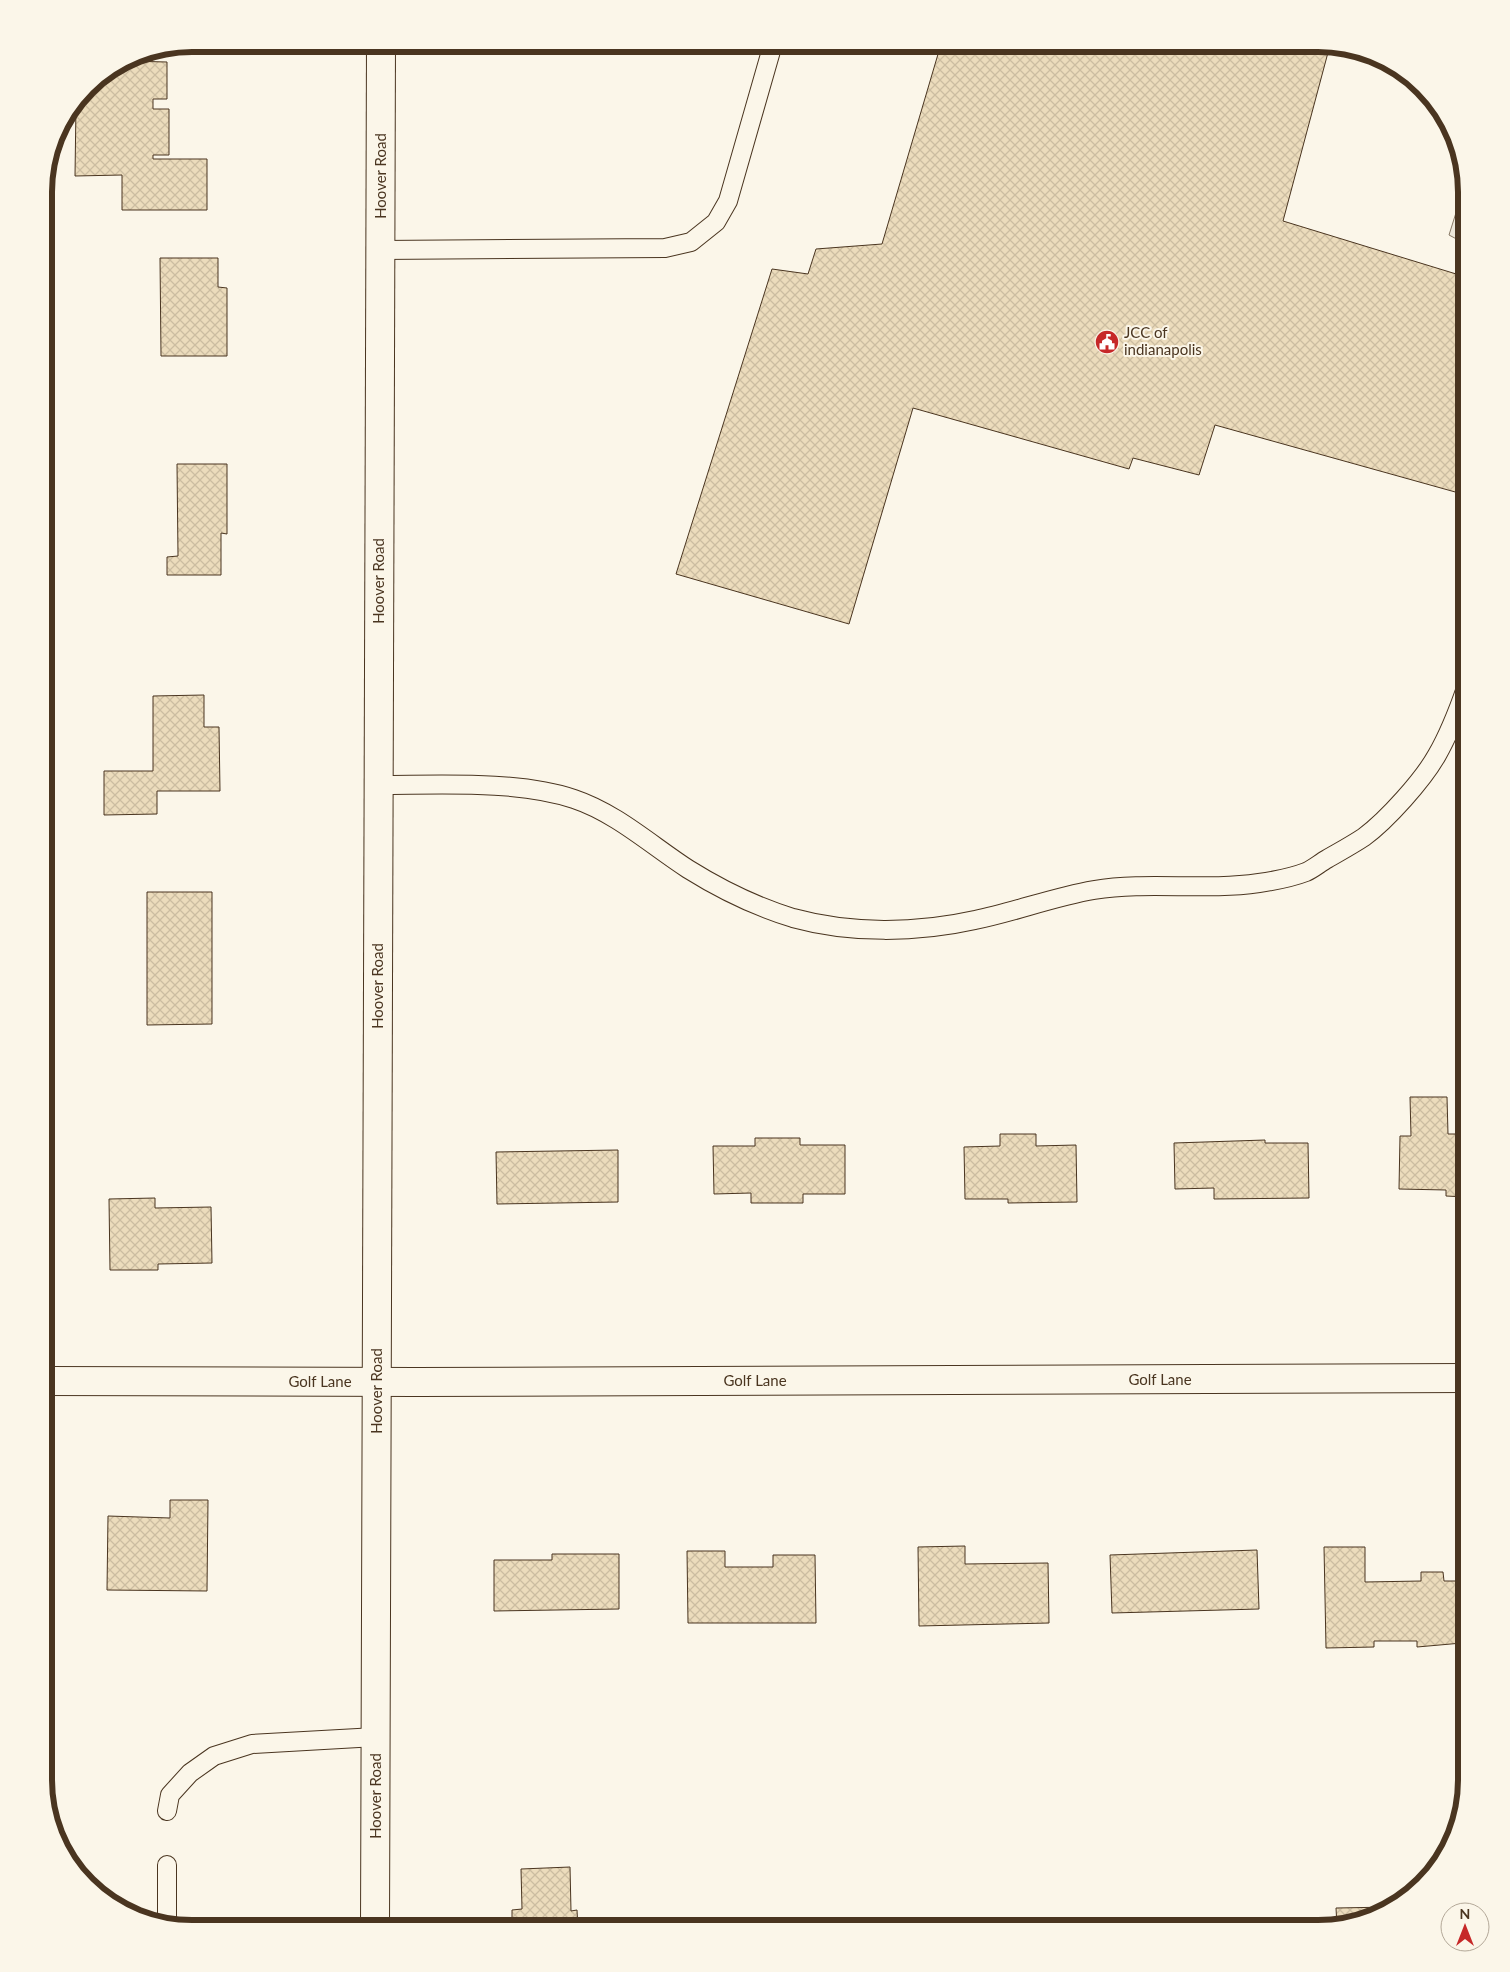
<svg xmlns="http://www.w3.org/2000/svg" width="1510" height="1972" font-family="Lato,sans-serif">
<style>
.parking{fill:#ede7d9;stroke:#887966}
.building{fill:url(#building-cross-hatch);stroke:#4a3520}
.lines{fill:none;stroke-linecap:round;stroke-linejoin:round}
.service-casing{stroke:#4a3520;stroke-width:20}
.minor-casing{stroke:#4a3520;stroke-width:30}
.tertiary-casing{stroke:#4a3520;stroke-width:30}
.service{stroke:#fbf6e9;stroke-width:18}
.minor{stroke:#fbf6e9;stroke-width:28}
.tertiary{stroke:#fbf6e9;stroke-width:28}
.labels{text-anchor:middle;stroke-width:4;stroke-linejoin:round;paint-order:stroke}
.street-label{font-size:15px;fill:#4a3520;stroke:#fbf6e9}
.poi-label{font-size:15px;fill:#4a3520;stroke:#fbf6e9;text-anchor:start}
.rim{fill:none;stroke:#4a3520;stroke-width:6}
</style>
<defs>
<pattern id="building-cross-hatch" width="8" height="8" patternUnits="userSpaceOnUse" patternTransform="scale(1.25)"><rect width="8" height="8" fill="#ecdcbc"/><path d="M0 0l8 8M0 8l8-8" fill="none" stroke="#ccbda1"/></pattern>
</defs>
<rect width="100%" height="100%" fill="#fbf6e9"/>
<path class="parking" d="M1465 184 1466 193V244L1449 235Z"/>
<path class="building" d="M941 44 1330 45 1283 221 1466 277V495L1215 425 1199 475 1133 458 1129 469 913 408 849 624 676 574 772 269 808 274 816 249 882 244Z
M126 61 167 62V99H153V109H169V155H153V159H207V210H122V175L75 176 76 105 94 81Z
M160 258H218V287L227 288V356H161Z
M177 464H227V534L221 533V575H167V557L178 556Z
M204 695V727H219L220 791H157V814L104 815V771H153V696Z
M147 892H212V1024L147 1025Z
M1410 1097H1447L1448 1134H1466V1197L1446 1196V1190L1399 1189 1400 1136H1411Z
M1000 1134H1036V1146L1076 1145 1077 1202 1008 1203V1199H965L964 1147 1000 1146Z
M755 1138H800V1145H845V1194H803V1203H751V1193L714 1194 713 1146H755Z
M1265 1140V1143H1308L1309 1198 1214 1199V1188L1175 1189 1174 1143Z
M618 1150V1202L497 1204 496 1152Z
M155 1198V1208L211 1207 212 1263 158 1264V1270H110L109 1199Z
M170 1500H208L207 1591 107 1590 108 1516 170 1518Z
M965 1546V1564L1048 1563 1049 1623 919 1626 918 1547Z
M1324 1547H1365V1582L1421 1581V1572H1443L1444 1581H1461L1462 1643 1417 1647V1641H1374V1647L1326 1648Z
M1257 1550 1259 1609 1112 1613 1110 1555Z
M687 1551H725V1567H773V1555H815L816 1623H688Z
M552 1554H619V1609L494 1611V1560H552Z
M570 1867 571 1911 577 1910 578 1928H512V1910L522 1909 521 1869Z
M1391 1907 1356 1923 1337 1926 1336 1908Z
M987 1923V1928H943V1924Z
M1134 1924H1170V1928H1134Z"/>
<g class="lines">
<g class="service-casing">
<path id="service" d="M380 250 665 248 691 242 716 222 728 201 773 44
M379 785C438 785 518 780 574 799 616 813 651 845 688 869 720 889 757 907 793 918 851 934 917 933 975 920 1015 912 1053 897 1094 890 1148 881 1204 891 1259 883 1273 881 1293 877 1306 872 1313 869 1320 863 1327 859 1339 852 1352 845 1364 837 1387 820 1423 780 1437 755 1449 734 1458 711 1466 688
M167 1811 170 1795 190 1773 214 1756 252 1744 376 1737
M167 1921V1865"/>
</g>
<g class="minor-casing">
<path id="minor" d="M44 1381 416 1382 1466 1378"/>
</g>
<g class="tertiary-casing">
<path id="tertiary" d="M375 1928 381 44"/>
</g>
<use href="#service" class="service"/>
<use href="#minor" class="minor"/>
<use href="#tertiary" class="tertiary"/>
</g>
<defs>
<g id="civic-disc" transform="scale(1.25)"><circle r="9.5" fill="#c62828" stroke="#fbf6e9"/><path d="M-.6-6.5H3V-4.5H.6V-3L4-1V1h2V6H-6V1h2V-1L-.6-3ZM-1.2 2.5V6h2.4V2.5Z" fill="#fff"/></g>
</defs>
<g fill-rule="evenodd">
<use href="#civic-disc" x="1107" y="342"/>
</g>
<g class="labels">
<g class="street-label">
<text transform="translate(381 176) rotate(-90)" y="5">Hoover Road</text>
<text transform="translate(379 581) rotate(-90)" y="5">Hoover Road</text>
<text transform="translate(378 986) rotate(-90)" y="5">Hoover Road</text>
<text x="1160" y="1385">Golf Lane</text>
<text x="755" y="1386">Golf Lane</text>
<text x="320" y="1387">Golf Lane</text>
<text transform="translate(377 1391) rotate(-90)" y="5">Hoover Road</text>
<text transform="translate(376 1796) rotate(-90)" y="5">Hoover Road</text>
</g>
<g class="poi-label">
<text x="1124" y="338">JCC of<tspan x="1124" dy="17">indianapolis</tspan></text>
</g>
</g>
<path d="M0 0H1510V1972H0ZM192 52H1318A140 140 0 0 1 1458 192V1780A140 140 0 0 1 1318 1920H192A140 140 0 0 1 52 1780V192A140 140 0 0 1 192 52Z" fill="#fbf6e9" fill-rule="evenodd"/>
<path class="rim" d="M192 52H1318A140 140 0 0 1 1458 192V1780A140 140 0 0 1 1318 1920H192A140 140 0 0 1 52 1780V192A140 140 0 0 1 192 52Z"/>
<g transform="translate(1465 1927)"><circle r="24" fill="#fbf6e9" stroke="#b4a999"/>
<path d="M0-4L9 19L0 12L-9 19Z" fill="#c62828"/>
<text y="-8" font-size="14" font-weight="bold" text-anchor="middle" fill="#4a3520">N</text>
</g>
</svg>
